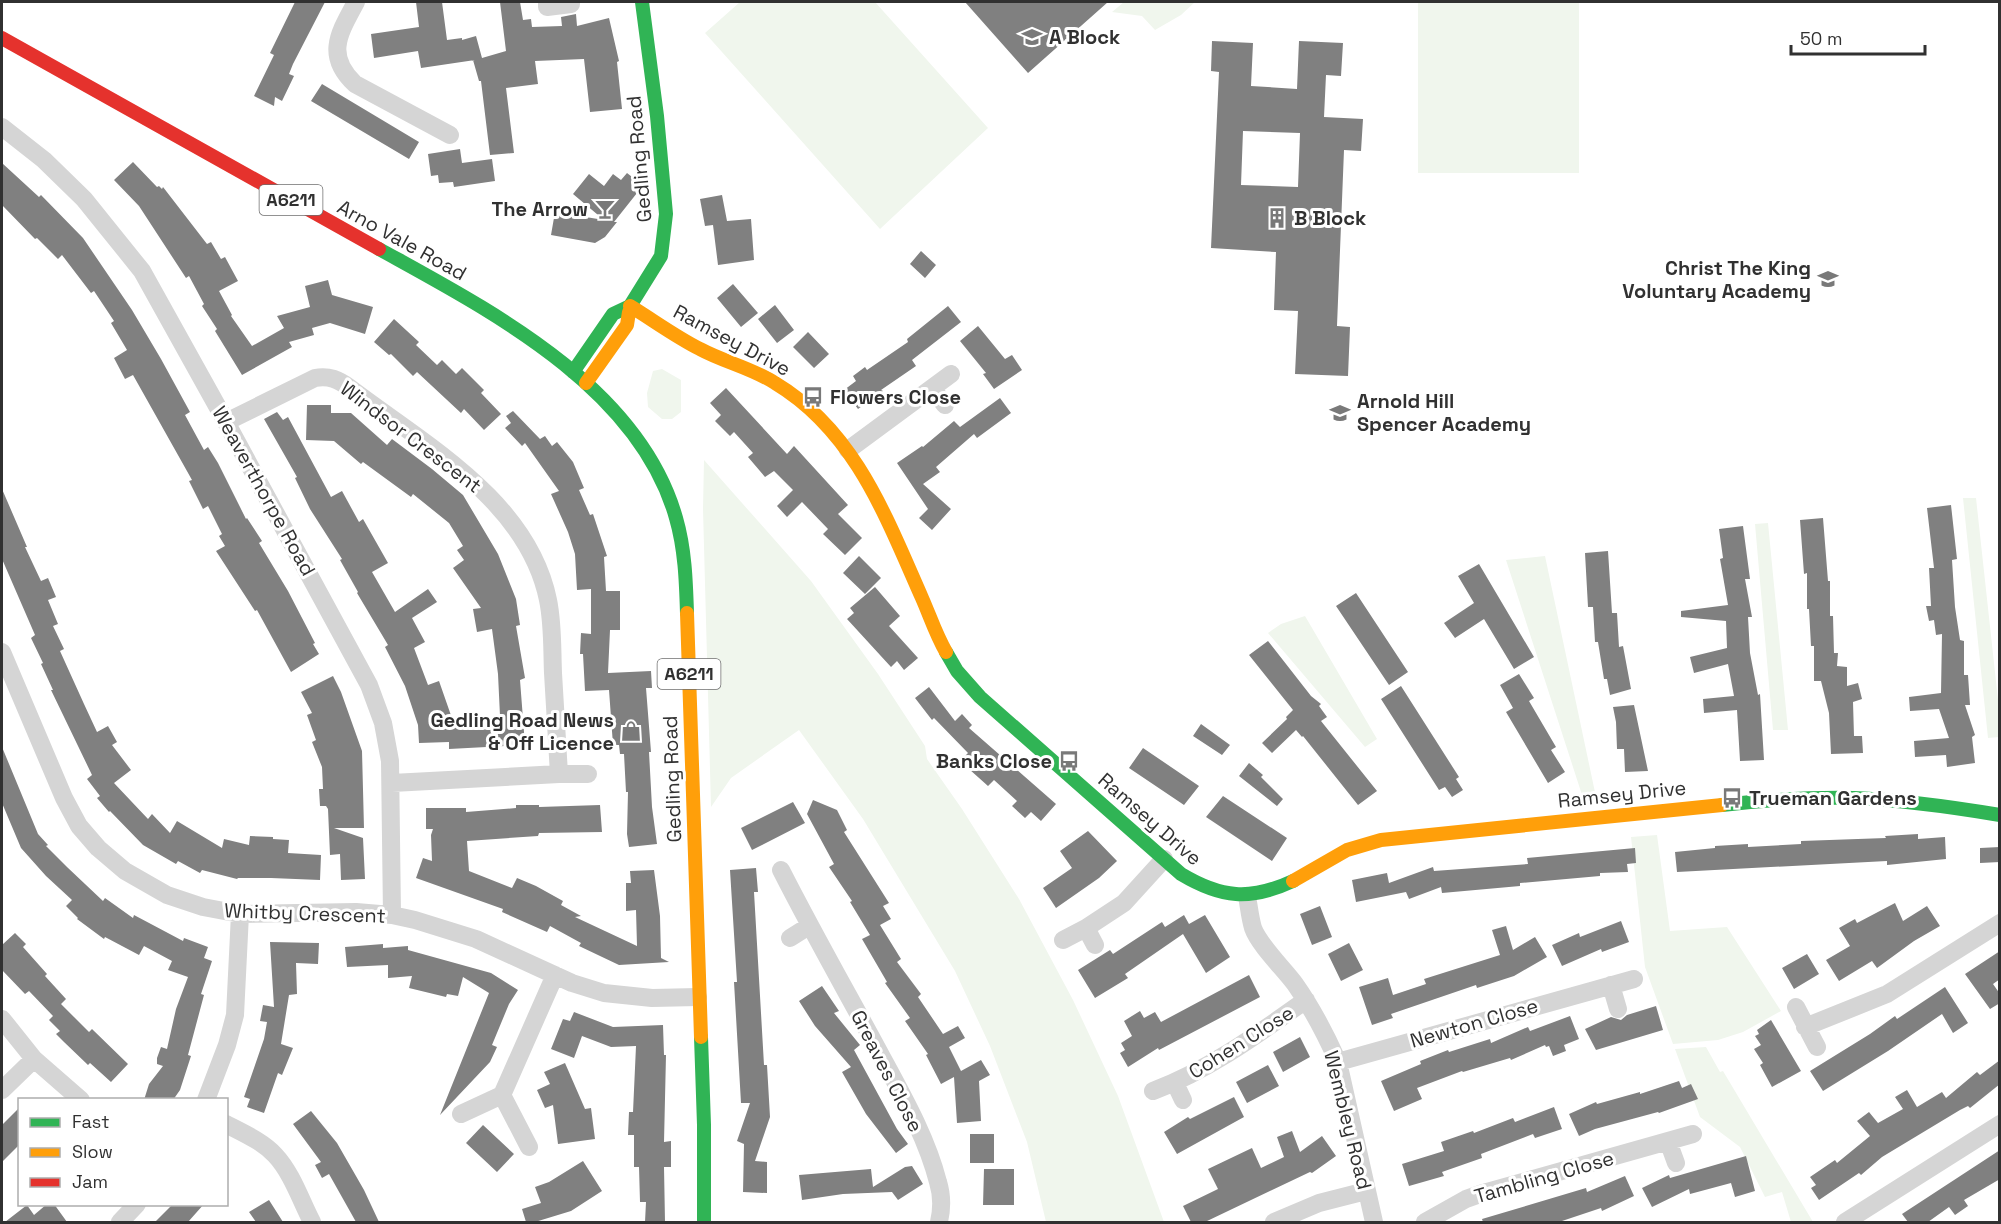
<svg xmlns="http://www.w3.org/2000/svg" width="2001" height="1224" font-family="'Space Grotesk',sans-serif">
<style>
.green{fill:#f0f6ed}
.building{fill:#808080;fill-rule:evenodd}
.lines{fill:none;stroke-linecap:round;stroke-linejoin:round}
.street{stroke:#d5d5d5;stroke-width:18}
.fast{stroke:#30b455;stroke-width:14}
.slow{stroke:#ff9f0a;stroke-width:14}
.jam{stroke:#e5322d;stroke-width:14}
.labels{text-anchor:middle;stroke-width:6;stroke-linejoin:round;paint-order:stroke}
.shield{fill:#fff;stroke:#6f6f6f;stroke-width:1.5}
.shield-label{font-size:18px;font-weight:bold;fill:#313131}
.poi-label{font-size:20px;font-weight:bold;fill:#313131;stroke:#fff;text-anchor:start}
.street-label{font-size:20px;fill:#313131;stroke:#fff}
</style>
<rect width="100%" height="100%" fill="#fff"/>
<path class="green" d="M740 2H875L988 128 880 229 705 33Z
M1124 2H1195L1181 15 1155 30 1142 16 1112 12Z
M1418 2H1579V173H1418Z
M662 369 681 380V412L672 419H662L648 407 647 393 653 371Z
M704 460 811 581 878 674 925 746 927 759 962 809 1019 899 1073 1000 1118 1096 1164 1222H1046L1027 1142 990 1046 955 971 863 819 799 730 731 778 711 807 703 509Z
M1963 498H1976L1999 709V737L1988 738Z
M1768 523 1788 730H1773L1755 524Z
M1545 556 1596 797 1583 798 1506 560Z
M1305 616 1377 739 1365 747 1268 633 1281 624Z
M1657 835 1670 931 1727 927 1781 1011 1743 1032 1718 1040 1673 1044 1645 967 1631 837Z
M1706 1047 1720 1072 1723 1071 1813 1222H1791L1782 1192 1765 1197 1740 1147 1700 1117 1675 1049Z"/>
<path class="building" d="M295 2H325L293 64 289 74 294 76 282 101 275 97 274 106 254 96 274 55 270 53Z
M416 2H442L447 40 462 38V40L476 36 482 58 506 51 500 2H520L523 20 531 19 532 27 562 26 561 17 576 14 577 26 609 18 619 61 617 62 622 109 590 112 584 59 535 61 538 84 506 88 514 153 490 155 481 81H479L473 60H475L421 68 418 51 374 58 371 34 419 27Z
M965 2H1108L1028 73Z
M1212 41 1253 43 1251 86 1297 89 1299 41 1343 43 1341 76 1326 75 1324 117 1363 119 1361 151 1344 150 1337 326 1350 327 1348 376 1295 374 1298 311 1274 310 1276 252 1211 248 1219 72 1211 71ZM1243 131 1300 133 1298 187 1241 185Z
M322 84 419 142 409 159 311 101Z
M460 149 462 163 492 159 495 181 454 187 453 182 439 183 438 175 431 176 428 154Z
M133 162 157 187 159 186 162 189 163 187 207 244 211 242 221 259 225 257 238 281 219 291 232 315 231 316 252 346 284 328 277 316 310 307 305 286 328 280 332 295 373 307 365 334 330 323 312 328 314 335 289 342 292 347 242 375 215 331 217 329 202 306 204 304 189 276 186 278 139 206 114 180Z
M2 163 39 197 41 195 83 238 132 310 161 359 190 412 185 415 204 450 208 447 218 463 246 519 247 518 262 541 259 543 288 591 315 643 313 644 319 654 291 672 257 610 255 611 216 551 225 546 219 536 222 534 208 506 203 509 189 481 192 480 133 375 125 379 114 358 127 350 111 323 114 321 94 291 91 293 62 255 58 259 37 238 35 239 2 205Z
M627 173 641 184 635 192 637 193 614 222H617L605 237 595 243 551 235 555 212 604 220 573 194 589 174 604 186 613 174 621 180Z
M722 195 727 221 751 219 754 260 718 265 713 225 705 226 700 199Z
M921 251 936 265 925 278 910 264Z
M733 284 758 313 741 327 717 298Z
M775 305 794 330 777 343 758 319Z
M948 306 961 322 912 360 916 366 881 390 883 391 858 409 844 390 856 381 853 376 865 367 867 370 908 342 907 339Z
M394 319 419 342 416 345 437 365 442 360 456 374 462 368 484 390 481 393 501 414 484 430 464 409 461 413 417 372 413 376 391 354 389 355 374 342Z
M978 326 1005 359 1012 355 1022 370 994 389 983 374 986 373 960 341Z
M808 332 829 354 814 368 793 347Z
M726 388 787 454 794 446 848 505 838 514 862 538 845 555 823 534 828 529 802 502 787 517 777 506 793 490 774 471 765 477 748 457 753 453 734 432 730 436 715 421 721 415 710 403Z
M1000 398 1011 413 977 438 974 434 936 467 940 472 923 484 951 509 932 530 919 518 928 509 897 463 922 446 923 447 954 421 960 427Z
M307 405H331V413H351L387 445 392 439 432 469 463 495 498 554 516 599 520 625 516 626 525 678 520 680 525 745 449 749V742L419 743 418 725 405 686 385 647 388 645 357 593 358 592 340 560 342 559 310 509 295 478 297 477 264 419 277 412 283 420 288 417 331 497 342 491 359 522 363 519 388 563 372 572 395 612 428 589 437 602 412 618 425 642 414 648 428 685 439 681 454 724 495 722 494 716H500L498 674 492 629 477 632 473 609 481 608 453 568 464 560 457 550 463 546 449 523 413 494 411 497 363 462 361 464 334 441 306 440Z
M513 411 540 439 545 436 552 446 557 442 573 462 584 488 579 490 590 515 593 514 607 556 604 557 606 591H620V630H610L608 673 651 671 652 688H646L651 752H649L652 807 657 844 629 847 627 834 628 792H626L624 754H620L619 745H613L609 690 585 691 583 654H580L581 633 591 634V589L577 590 575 554 568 532 551 494 559 491 525 443 522 446 505 428 511 423 506 416Z
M2 489 27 547H25L41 581 48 578 56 597 48 600 58 624 53 626 64 649 60 651 84 704 97 732 108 726 117 742 112 745 131 770 114 783 148 819 152 814 170 833 177 821 222 848 224 839 249 845 250 836 273 837V839L289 840 288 853 321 855 320 880 271 878H238L237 879 202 870 200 873 178 861 176 864 143 845 110 811 109 812 97 798 100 796 87 779 92 775 51 690H53L41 664 43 663 31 638 35 635 2 559Z
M1951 505 1957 559 1952 560 1955 607 1960 640 1964 641V675H1968L1970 705H1965L1975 735 1972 737 1975 763 1947 767 1946 755 1915 757 1914 741 1949 738 1939 709 1910 711 1909 697 1941 693 1942 634 1936 635 1934 620 1929 621 1926 606H1931L1929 568H1934L1927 508Z
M1823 518 1828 581H1830V616H1833L1834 653H1838L1837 666 1847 667V686L1858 683 1862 699 1853 702 1854 736H1862L1863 753 1831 754 1829 713 1821 681H1814V646H1811L1809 609H1807V573L1804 574 1800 520Z
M1743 526 1750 579H1745L1752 617H1748L1750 653 1758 695 1760 694 1764 760 1740 761 1737 710 1704 713 1703 699 1734 696 1728 664 1694 673 1690 657 1727 648 1726 621 1681 617V611L1728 605 1720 559 1723 558 1719 529Z
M1608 551 1612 613H1617L1619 647 1623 646 1631 689 1610 695 1607 679H1604L1598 642H1595L1593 607H1588L1585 553Z
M859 556 881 578 865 594 843 573Z
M1479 564 1534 657 1514 669 1484 619 1455 638 1444 623 1474 603 1458 576Z
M875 587 900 616 889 626 918 658 904 670 897 661 891 667 847 619 854 613 850 608Z
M1356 593 1408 672 1389 685 1336 606Z
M1268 641 1311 696 1321 704 1319 706 1327 717 1321 721 1377 791 1358 805 1303 736 1302 737 1296 730 1272 753 1262 743 1287 719 1286 717 1293 710 1249 655Z
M1519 674 1534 698 1529 701 1556 747 1551 750 1565 772 1548 783 1506 712 1513 708 1500 685Z
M333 676 341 692 362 751 364 828H334L363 838 365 879 341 880 340 854 330 855 328 809 326 806H320L319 789H323L322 767 312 742 316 740 307 715 312 713 301 692Z
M1401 686 1459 777 1456 779 1463 790 1452 797 1445 787 1439 790 1381 699Z
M929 687 955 721 962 714 972 725 969 728 1056 804 1041 821 1031 812 1025 818 1012 806 1017 801 994 780 988 786 960 761 968 753 934 718 932 720 915 698Z
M1634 705 1648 771 1625 772 1624 749H1617L1616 722 1613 707Z
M1201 724 1230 745 1222 755 1193 736Z
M2 747 38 834 48 845 46 846 67 867 103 901 105 898 133 918 134 915 183 941 184 938 208 947 204 958 212 961 201 994 204 995 188 1055 191 1056 180 1090 173 1100H144L149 1084 163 1066 157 1064V1058L161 1047 167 1049 176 1009 188 977 168 970 172 961 144 946 139 955 105 937 104 939 77 919 78 918 66 906 72 900 46 876 21 848 2 803Z
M1143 748 1199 786 1184 805 1129 768Z
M1249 763 1263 775 1261 777 1283 799 1277 806 1239 776Z
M1223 796 1287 838 1272 861 1206 817Z
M813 800 837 810 847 830 844 832 889 903 883 906 891 919 880 925 901 959 897 962 921 994 918 997 943 1034 958 1026 965 1038 949 1047 961 1071 981 1060 990 1075 979 1081 981 1121 957 1123 954 1077 941 1084 926 1055 928 1054 905 1021 910 1018 885 983 887 982 862 939 870 935 850 902 852 901 829 867 834 864 807 814Z
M793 802 805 823 752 850 741 828Z
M516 805H539V807L600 805 602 832 539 833 538 836 467 841 469 871 512 888 517 878 536 886 563 901 561 905 581 916 575 917 637 946 636 910 626 911V883H631L630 871 654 870 660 916 661 958 669 962 619 965 579 946 581 943 550 926 547 932 502 912 503 909 416 878 423 858 432 861 431 835 433 829H426V808H466V812L516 808Z
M1088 831 1117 861 1099 878 1056 908 1043 888 1072 868 1060 851Z
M1918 834V839L1945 837 1946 859 1887 865V861L1677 872 1675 852 1715 848V846L1748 844V847L1801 844V841L1886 838 1885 836Z
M2000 847V862L1980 863V848Z
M1635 848 1636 863 1627 864 1628 872 1600 873V876L1520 883V886L1442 893 1441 887 1409 899 1406 892 1356 902 1352 880 1387 873 1389 883 1433 867 1434 871 1528 864 1527 858Z
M756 868 758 892H754L764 1065H767L770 1117 755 1161 767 1162V1193L743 1192 744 1144 737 1141 750 1103H741L734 982H737L730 870Z
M1895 903 1903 921 1927 906 1940 926 1914 941 1877 968 1872 961 1839 981 1826 960 1850 946 1839 928 1855 919 1857 923Z
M1320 906 1332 937 1312 945 1300 914Z
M1184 915 1189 924 1205 915 1230 957 1206 973 1183 934 1125 974 1128 978 1095 998 1078 970 1110 950 1113 954 1162 922 1165 927Z
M1621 921 1629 942 1602 952 1601 949 1562 966 1552 945 1579 933 1580 937Z
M1506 926 1513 950 1535 937 1547 957 1514 976 1477 988 1476 985 1391 1014 1393 1018 1372 1025 1359 987 1388 978 1393 995 1426 984 1424 979 1500 955 1492 930Z
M15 933 26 944 23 947 47 974 45 976 66 999 61 1004 89 1032 92 1029 128 1064 111 1082 90 1063 88 1065 64 1042 56 1034 60 1031 49 1020 53 1016 29 991 25 994 2 970V945Z
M270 942 319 943 318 964 296 963 297 994 289 995 281 1044 293 1048 282 1075 278 1073 264 1113 247 1107 250 1099 244 1097 264 1039 267 1022 260 1021 263 1005 274 1007Z
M1349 943 1363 970 1341 981 1328 954Z
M383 944V948L408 946V950L491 973 518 990 509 1004 492 1045 497 1047 490 1062 440 1115 489 993 463 977 458 996 447 994 446 997 409 988 412 976 388 978V965L347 967 345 947Z
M2000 951V979L1993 984 2000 994V1003L1990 1009 1965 974Z
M1807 954 1819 974 1794 989 1782 968Z
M1249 975 1260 997 1159 1050 1158 1048 1128 1067 1120 1053 1125 1050 1121 1043 1132 1036 1124 1021 1140 1011 1144 1018 1155 1012 1161 1022Z
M822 986 839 1011 834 1013 860 1045 854 1050 897 1129 908 1144 896 1153 866 1114 842 1072 851 1067 815 1026 799 1001Z
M1945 987 1968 1023 1953 1033 1942 1014 1888 1051 1823 1091 1810 1071 1870 1034 1895 1016 1897 1019Z
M1656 1006 1663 1030 1596 1050 1585 1029 1611 1017 1621 1020 1627 1015Z
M574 1012 613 1027 663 1025 664 1055H666L664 1142 671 1141V1167H664L665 1222H645L646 1202H640L639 1167H634V1135H628L629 1112H633L636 1046 611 1047 582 1036 574 1058 551 1049 563 1019 570 1021Z
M1570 1016 1579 1039 1564 1045 1566 1051 1553 1056 1549 1046 1546 1047 1545 1045 1511 1060 1510 1058 1463 1072 1462 1071 1417 1088 1422 1099 1394 1111 1381 1081 1421 1064 1420 1061 1448 1050 1449 1052 1490 1039 1491 1043 1528 1027 1530 1031Z
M1771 1020 1801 1071 1772 1087 1760 1065 1763 1063 1754 1049 1761 1045 1755 1036 1759 1034 1757 1030Z
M1300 1037 1310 1057 1283 1072 1273 1052Z
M2000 1060V1084L1970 1108 1968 1106 1960 1110 1882 1157 1861 1175 1859 1173 1819 1200 1811 1188 1816 1185 1810 1177 1835 1160 1837 1163 1870 1136 1857 1121 1869 1112 1878 1123 1903 1109 1895 1097 1907 1090 1917 1107 1942 1092 1946 1098 1977 1072 1980 1075Z
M565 1063 585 1109 591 1108 595 1139 558 1144 553 1105 545 1108 537 1090 550 1084 544 1072Z
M1268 1065 1279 1086 1247 1103 1236 1082Z
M1679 1081 1682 1088 1691 1084 1698 1099 1659 1113 1658 1112 1595 1129 1579 1136 1569 1114 1596 1102 1597 1104 1640 1092V1094Z
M1234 1097 1244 1117 1177 1154 1164 1132 1188 1117 1190 1119Z
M20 1107V1144L2 1162V1125Z
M1554 1107 1562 1129 1535 1138 1533 1134 1481 1154 1482 1158 1442 1172 1444 1176 1409 1186 1402 1164 1444 1151 1441 1142 1473 1131 1474 1133 1513 1118 1515 1122Z
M311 1111 337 1143 364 1190 379 1222H356L329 1174 322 1178 315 1165 321 1162 293 1124Z
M483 1125 514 1154 497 1172 466 1143Z
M1292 1131 1300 1152 1322 1136 1336 1156 1312 1173 1310 1172 1205 1222H1191L1183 1206 1218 1189 1208 1169 1252 1148 1261 1168 1284 1157 1277 1137Z
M970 1134H994V1163H970Z
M2000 1150V1179L1964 1200 1968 1206 1955 1215 1949 1207 1928 1222H1908L1902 1214Z
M1746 1156 1755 1191 1735 1197 1731 1183 1690 1194 1689 1189 1652 1207 1642 1188 1669 1175 1670 1178Z
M583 1161 602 1191 571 1211 535 1222H526L522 1209 541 1203 535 1187 549 1182Z
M912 1166 923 1184 898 1200 892 1192 843 1194 802 1200 799 1175 871 1169 873 1187 905 1167Z
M984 1169H1014V1205H983Z
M1625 1176 1634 1196 1602 1211 1601 1208 1559 1222H1483L1482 1219 1586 1188 1587 1192Z
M269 1200 283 1222H256L249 1212Z
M47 1204H54L67 1222H5L27 1205 34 1215Z
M173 1204H204L188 1222H155Z"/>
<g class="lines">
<path class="street" d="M356 2C340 32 324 55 355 84L450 135
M547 2V7L571 4
M2 127 44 160 84 199 142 271 226 422 369 685 383 723 390 761 392 915
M932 388 945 405
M226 422 315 378C329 375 339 380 350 388 425 445 528 501 548 600 553 624 552 649 553 673 555 707 557 741 559 774L392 783
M848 450 951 374
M2 652 64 798 79 826 98 848 125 871 167 895 203 907 240 914 356 912 392 915 415 920 476 939 572 983 604 993 652 998 698 997
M559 774H588
M781 870C812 931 845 989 877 1048 900 1091 926 1135 938 1182 942 1195 942 1209 939 1222
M1247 896C1249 907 1250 918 1253 928 1259 945 1284 969 1295 984 1312 1008 1326 1035 1338 1062L1374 1222
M1086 928 1095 945
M790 938 809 926
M1063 940 1086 928 1124 903 1164 859
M1611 985 1618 1009
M1796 1007 1817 1047
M2 1019 34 1059 81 1100
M1805 1027 1887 994 2000 923
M1338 1062 1634 979
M1175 1083 1183 1100
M2 1090 34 1059
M1153 1091C1209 1070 1258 1034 1306 1000
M502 1095 555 975
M206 1100 227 1045 235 1015 240 914
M461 1114 502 1095 529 1147
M226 1124C243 1133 262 1141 275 1155 292 1173 301 1201 312 1222
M1668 1141 1676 1163
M120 1222 137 1204
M1274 1222 1319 1203 1366 1191
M1425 1222 1466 1199 1480 1194 1693 1134
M1845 1222 2000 1124"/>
<path class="fast" d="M379 249C489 310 639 386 676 518 685 549 686 581 687 613
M573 372 613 314 630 306 661 256 666 214 657 116 642 2
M946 652 957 671 980 697 1181 874C1221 898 1250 901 1293 881
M1722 805C1766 800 1810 797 1854 798 1903 800 1952 807 2000 815
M701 1037 704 1125V1222"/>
<path class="slow" d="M630 306C653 320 676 337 700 349 724 362 752 368 775 383 855 431 886 517 922 598 930 616 936 635 946 652
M586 383 627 325 629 312
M687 613 701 1037
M1293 881 1347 850 1381 840 1722 805"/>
<path class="jam" d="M2 38 379 249"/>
</g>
<defs>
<g id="school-bare" transform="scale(1.62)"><path d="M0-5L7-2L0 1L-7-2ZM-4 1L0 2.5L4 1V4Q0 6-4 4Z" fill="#797979" stroke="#fff" stroke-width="2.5" paint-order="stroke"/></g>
<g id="bar-bare" transform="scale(1.62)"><path d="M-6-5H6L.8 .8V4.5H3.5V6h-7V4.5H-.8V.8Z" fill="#797979" stroke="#fff" stroke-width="2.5" paint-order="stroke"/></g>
<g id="building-bare" transform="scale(1.62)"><path d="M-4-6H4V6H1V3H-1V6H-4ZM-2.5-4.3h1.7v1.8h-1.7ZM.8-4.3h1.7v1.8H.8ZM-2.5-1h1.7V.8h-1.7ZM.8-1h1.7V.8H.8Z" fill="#797979" stroke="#fff" stroke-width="2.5" paint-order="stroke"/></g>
<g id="bus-bare" transform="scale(1.62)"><path d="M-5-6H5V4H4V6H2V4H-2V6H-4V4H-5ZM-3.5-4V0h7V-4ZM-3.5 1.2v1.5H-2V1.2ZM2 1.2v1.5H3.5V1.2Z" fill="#797979" stroke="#fff" stroke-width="2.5" paint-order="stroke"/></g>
<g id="shop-bare" transform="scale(1.62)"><path d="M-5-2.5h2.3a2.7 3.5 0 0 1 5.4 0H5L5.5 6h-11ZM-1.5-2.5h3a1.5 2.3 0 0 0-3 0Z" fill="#797979" stroke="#fff" stroke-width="2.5" paint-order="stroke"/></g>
</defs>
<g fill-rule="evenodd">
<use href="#school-bare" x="1032" y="37"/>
<use href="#bar-bare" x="605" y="209"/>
<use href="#building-bare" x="1277" y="218"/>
<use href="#school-bare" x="1828" y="279"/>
<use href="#bus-bare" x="813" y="397"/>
<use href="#school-bare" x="1340" y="413"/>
<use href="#shop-bare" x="631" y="731"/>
<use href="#bus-bare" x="1069" y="761"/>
<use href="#bus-bare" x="1732" y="798"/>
</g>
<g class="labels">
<g class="shield">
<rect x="259.5" y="185" width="63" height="30" rx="4.5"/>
<rect x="657.5" y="659" width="63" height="30" rx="4.5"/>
</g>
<g class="shield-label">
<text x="291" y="206">A6211</text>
<text x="689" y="680">A6211</text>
</g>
<g class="poi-label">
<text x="1049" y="44">A Block</text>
<text x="588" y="216" text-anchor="end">The Arrow</text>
<text x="1294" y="225">B Block</text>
<text x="1811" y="275" text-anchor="end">Christ The King<tspan x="1811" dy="23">Voluntary Academy</tspan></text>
<text x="830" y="404">Flowers Close</text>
<text x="1357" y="408">Arnold Hill<tspan x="1357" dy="23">Spencer Academy</tspan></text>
<text x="614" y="727" text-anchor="end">Gedling Road News<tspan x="614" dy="23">&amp; Off Licence</tspan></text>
<text x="1052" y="768" text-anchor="end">Banks Close</text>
<text x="1749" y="805">Trueman Gardens</text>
</g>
<g class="street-label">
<text transform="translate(639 159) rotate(-95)" y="7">Gedling Road</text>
<text transform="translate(402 240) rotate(29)" y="7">Arno Vale Road</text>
<text transform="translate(732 340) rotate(28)" y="7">Ramsey Drive</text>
<text transform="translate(411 437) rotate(37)" y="7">Windsor Crescent</text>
<text transform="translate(264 491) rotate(61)" y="7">Weaverthorpe Road</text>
<text transform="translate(672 779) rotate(-92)" y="7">Gedling Road</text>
<text transform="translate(1622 794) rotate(-6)" y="7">Ramsey Drive</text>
<text transform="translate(1150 819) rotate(41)" y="7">Ramsey Drive</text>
<text transform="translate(305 913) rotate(2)" y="7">Whitby Crescent</text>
<text transform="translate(1474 1023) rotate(-16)" y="7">Newton Close</text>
<text transform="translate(1241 1042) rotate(-32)" y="7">Cohen Close</text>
<text transform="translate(887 1071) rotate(63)" y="7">Greaves Close</text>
<text transform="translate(1348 1120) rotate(76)" y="7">Wembley Road</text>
<text transform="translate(1544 1177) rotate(-16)" y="7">Tambling Close</text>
</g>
</g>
<rect width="2001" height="1224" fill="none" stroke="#313131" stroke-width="6"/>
<rect x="18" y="1098" width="210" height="108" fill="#ffffff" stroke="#adadad" stroke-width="1.5"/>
<rect x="30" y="1118" width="30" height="9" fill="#30b455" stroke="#adadad" stroke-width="1.5"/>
<text x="72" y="1128" font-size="18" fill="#313131">Fast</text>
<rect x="30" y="1148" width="30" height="9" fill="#ff9f0a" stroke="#adadad" stroke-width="1.5"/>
<text x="72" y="1158" font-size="18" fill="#313131">Slow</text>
<rect x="30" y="1178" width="30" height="9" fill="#e5322d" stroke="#adadad" stroke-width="1.5"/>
<text x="72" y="1188" font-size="18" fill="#313131">Jam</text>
<path d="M1791 45v9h134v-9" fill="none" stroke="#313131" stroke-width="3"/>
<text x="1800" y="45" font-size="18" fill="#313131" stroke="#ffffff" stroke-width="4.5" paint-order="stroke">50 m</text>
</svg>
